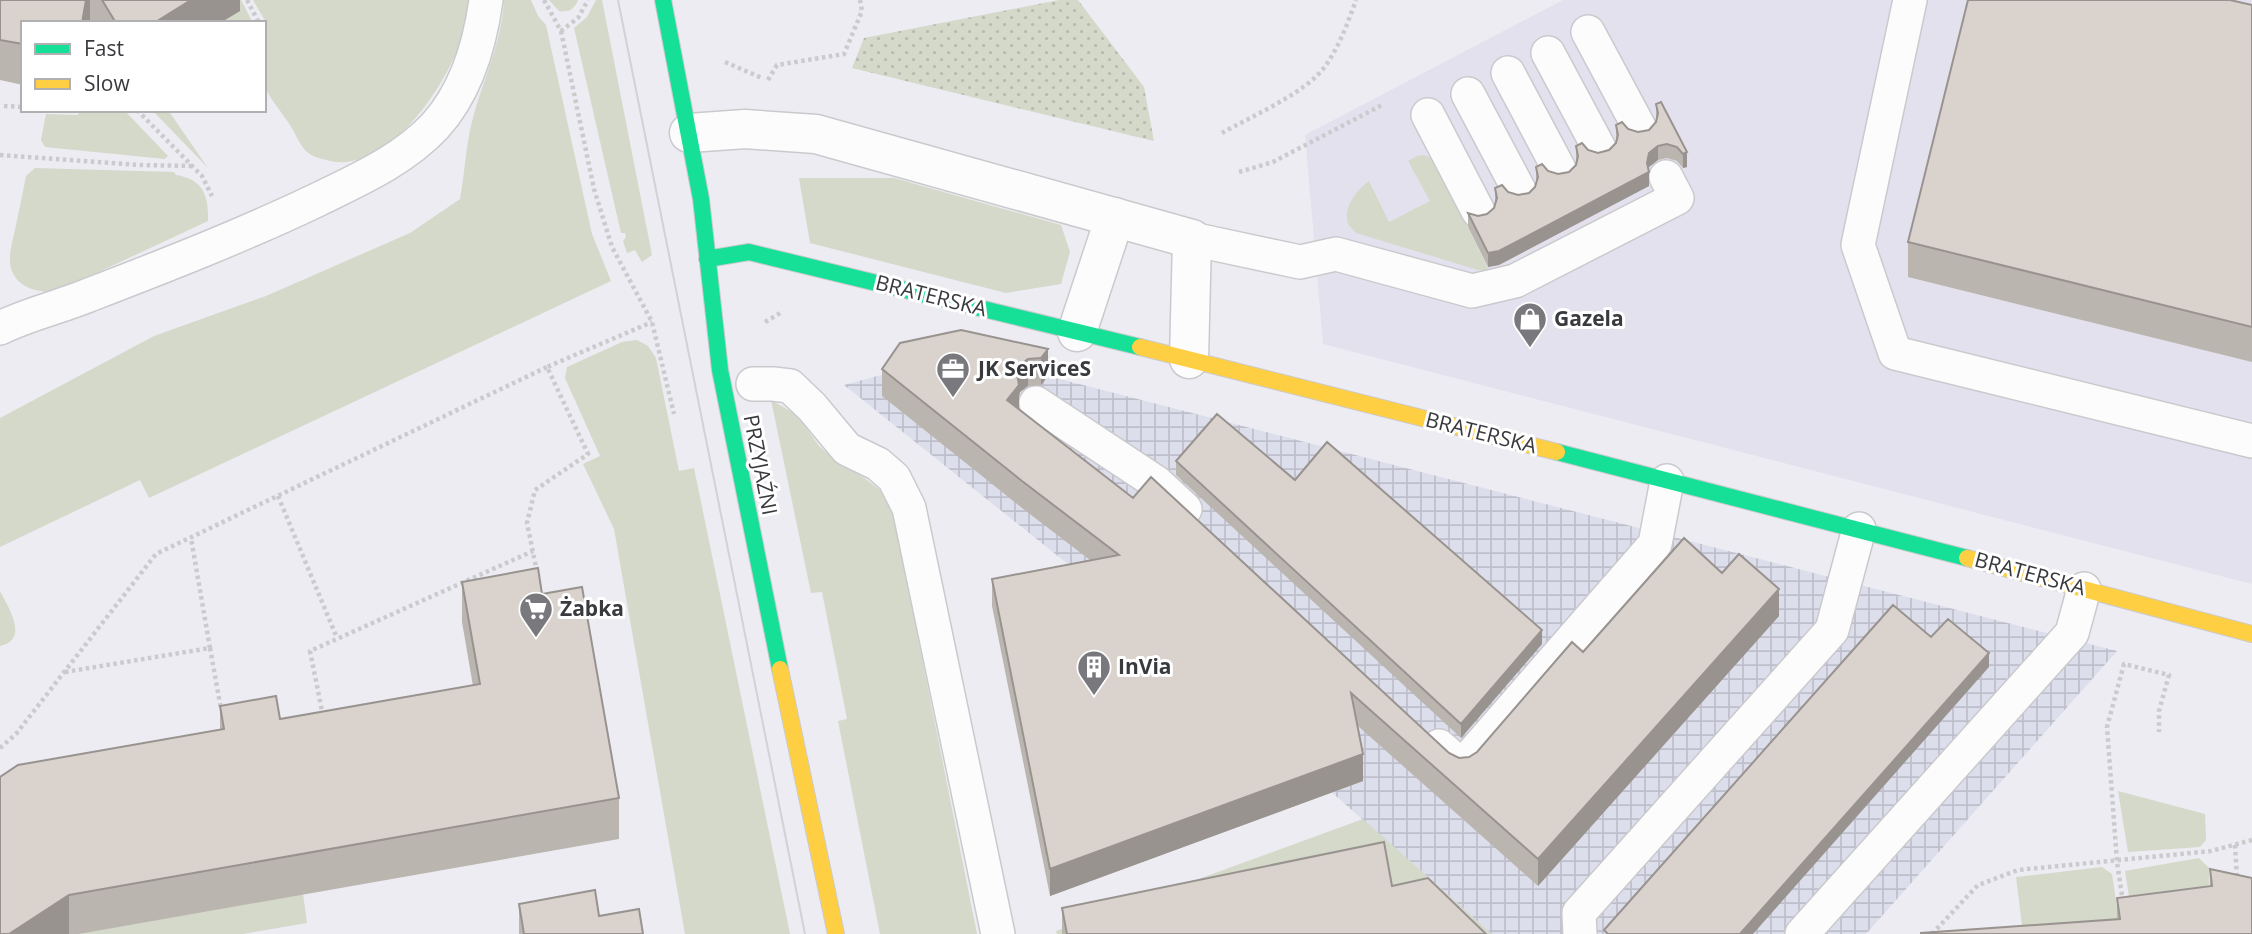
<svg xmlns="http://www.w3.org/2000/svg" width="2252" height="934" font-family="'Open Sans',sans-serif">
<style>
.commercial{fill:#e4e1ee}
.industrial{fill:url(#industrial-grid)}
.grass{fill:#d4d9ca}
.park{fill:url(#park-dots)}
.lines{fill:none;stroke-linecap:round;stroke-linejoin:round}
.lane-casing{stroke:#cacace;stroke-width:36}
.street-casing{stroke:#cacace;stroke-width:41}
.fast-casing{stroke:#cacace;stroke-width:18}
.slow-casing{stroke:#cacace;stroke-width:18}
.path{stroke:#cbcbce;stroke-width:4.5;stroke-dasharray:3.5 3.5;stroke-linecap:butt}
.lane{stroke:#fcfcfd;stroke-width:33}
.street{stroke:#fcfcfd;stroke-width:38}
.fast{stroke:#16e098;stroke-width:16}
.slow{stroke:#ffcf43;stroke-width:16}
.tram{stroke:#d2d2d4;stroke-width:2}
.wall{fill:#bbb5b0}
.shaded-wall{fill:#999390}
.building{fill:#dad2cd;stroke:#999390;stroke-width:2}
.labels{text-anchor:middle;stroke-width:6;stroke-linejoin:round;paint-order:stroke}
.street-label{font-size:21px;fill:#393a3e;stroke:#fff}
.poi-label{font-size:21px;font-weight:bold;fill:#393a3e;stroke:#fff;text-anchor:start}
</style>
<defs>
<pattern id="industrial-grid" width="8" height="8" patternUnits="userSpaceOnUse" patternTransform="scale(1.75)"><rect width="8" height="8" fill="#dddeeb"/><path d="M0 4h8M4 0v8" fill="none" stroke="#bebfcb"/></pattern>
<pattern id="park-dots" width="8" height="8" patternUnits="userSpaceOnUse" patternTransform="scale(1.75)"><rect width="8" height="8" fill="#d4d9ca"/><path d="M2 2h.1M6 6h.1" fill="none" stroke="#b7bbaf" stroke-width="1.8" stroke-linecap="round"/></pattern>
</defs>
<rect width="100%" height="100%" fill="#ececf2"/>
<path class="commercial" d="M1563 0H2252V584L1323 344 1305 135Z"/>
<path class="industrial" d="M965 360 1048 376 2117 651 1866 934H1492L1129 613 844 385 881 375Z"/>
<path class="grass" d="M233 0H241L253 23H224L223 21 240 11Z
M253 0H469C470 57 393 180 327 160 320 159 312 156 307 152 300 145 295 133 290 125 283 114 267 95 264 84 261 68 264 47 264 30L267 24Z
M504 0H531L538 16 546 25 592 234 611 281 149 498 140 480 0 547V418L154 336 266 296 410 233 460 199C465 172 466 141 474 114 485 76 502 40 504 0Z
M549 0H578C574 10 569 12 559 11Z
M596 0H602L652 255 642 262 635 250 627 253 623 241 626 237 625 233H621L574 28 587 17Z
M82 110H124L168 156 165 159 45 147 41 140 46 114 77 115Z
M152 110H168L208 168Z
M1424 155 1435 160 1489 271 1478 270 1356 233C1353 229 1349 227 1348 223 1343 208 1357 189 1369 181L1389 222 1430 201 1408 161 1417 156Z
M35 168 174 172 176 175C203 179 209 196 208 221L56 292C34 293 9 285 10 258 10 247 14 236 16 225 19 209 23 193 26 176Z
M799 178H894L1061 225 1070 252 1061 284 1006 293 810 243Z
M637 340 648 346 656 358 679 471 694 468 790 934H685L614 529 583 464 600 456 565 378 567 367 622 342Z
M771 400 797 415 819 446 841 465 863 477 880 490 893 513 977 934H880L838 721 847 719 822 592 811 593Z
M0 591C8 607 30 640 0 646Z
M2118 791 2205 814 2206 840 2200 847 2128 852Z
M1363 819 1492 934H1057L1056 931Z
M2199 858 2209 868 2210 915 2135 934 2125 871Z
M2102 867 2112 874 2121 934H2023L2016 877Z
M303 894 307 923 243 934H78Z"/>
<path class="park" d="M1059 0H1078L1144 87 1154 141 852 68 864 38Z"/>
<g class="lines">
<g class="lane-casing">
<path id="lane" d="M1910 0 1858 245 1895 353 2252 441
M1588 32 1639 127
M1548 53 1599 148
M1508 73 1559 169
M1468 94 1519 190
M1428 115 1478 211
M1192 239 1300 262 1336 254 1472 291 1515 281 1677 198 1666 177
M0 328C28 314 60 307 89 295 167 265 244 235 319 199 360 179 403 160 435 126 466 92 480 44 486 0
M753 384H773L790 386 812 407 847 449 878 464 894 478 909 508 998 934
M1036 403 1157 483 1185 509
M1439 746 1462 766 1655 544 1667 481
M1580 934 1579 913 1832 630 1859 529
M1802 934 2072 633 2084 589"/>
</g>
<g class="street-casing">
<path id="street" d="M689 133 745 129 816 134 1192 239 1189 359
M1077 332 1115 217"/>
</g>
<g class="fast-casing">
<path id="fast" d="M663 0 701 199 720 370 780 669
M707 259 749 252 1140 347
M1557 452 1967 558"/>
</g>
<g class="slow-casing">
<path id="slow" d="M1140 347 1557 452
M1967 558 2252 634
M780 669 836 934"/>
</g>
<path class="path" d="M247 0 259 23
M544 0 561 31 578 18 588 0
M561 31 594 189 612 247 652 322 674 414
M725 62 762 78
M768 80 777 65 844 54 862 11 860 0
M4 106 23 107
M137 110 202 176 212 196
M1222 133C1252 116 1308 92 1326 65 1340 45 1348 22 1356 0
M0 155 139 165 192 166
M1239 172 1273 162 1384 104
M765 322 782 312
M278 496 337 638
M537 572 527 523 535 490 588 454 547 367 652 322
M210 648 221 709
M65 672 210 648 191 538
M323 716 310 651 533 551
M0 748 16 734 156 554 547 367
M2235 845 2237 879
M2123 902 2117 862 2107 727 2124 664 2169 675 2159 711V732
M1932 934 1978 885 2018 870 2211 851 2252 840"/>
<use href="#lane" class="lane"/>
<use href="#street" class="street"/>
<use href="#fast" class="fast"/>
<use href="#slow" class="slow"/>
<path class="tram" d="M618 0 805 934"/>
</g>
<path class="wall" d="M0 0H240V11L220 23H23V85L0 80Z
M2252 5V362L1908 277V242Z
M1656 104 1687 152V167L1683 168 1677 161 1667 158 1658 160 1649 167V186L1499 265 1488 267 1468 227V213L1478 216 1487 214 1494 208 1495 203V188L1518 195 1529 193 1535 187 1536 183V167L1558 174 1569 172 1576 165V146L1598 153 1609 150 1616 143V125L1638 132 1649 130 1656 122Z
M1048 349V376L1041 385 1028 386 1020 392 1019 396V409L1449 753 1459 758 1469 757 1477 752 1583 652 1722 573 1779 616 1538 886 1358 726 1363 781 1050 896 992 606V579L1090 560 1022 508 882 396V369Z
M1176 461 1295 480 1542 644 1461 738 1176 475Z
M462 582 542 594 619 798V839L79 934H0L220 730V706L280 719 473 686 462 622Z
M2210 869 2252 934 2117 920V898L2210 887Z
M1392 886 1486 934H1062V908Z
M519 904 599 916 643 934H519Z"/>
<path class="shaded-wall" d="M86 0H90V23H82Z
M191 0H240V11L220 23H154Z
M1658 146V160L1649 167 1648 173 1649 172V186L1499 265 1488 267V253L1647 163 1649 153Z
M1687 152V167L1683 168V154Z
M1048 349V376L1041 385V358Z
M1028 359V386L1020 392 1019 396V412L1007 400 1020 365Z
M1779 589V616L1538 886V859Z
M1542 630V644L1461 738V724Z
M1989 653V667L1753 934H1740Z
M1363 754V781L1050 896V869Z
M69 895V934H9Z"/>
<path class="building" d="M0 0H86L82 23H23V44L0 40Z
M102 0H191L154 23H116Z
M1968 0H2230L2252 5V327L1908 242Z
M1661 102 1687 152 1683 154 1677 147 1667 144 1658 146 1649 153 1647 163 1649 172 1499 251 1488 253 1468 213 1478 216 1487 214 1494 208 1497 198 1495 188 1502 185 1508 192 1518 195 1529 193 1535 187 1538 177 1536 167 1542 164 1548 171 1558 174 1569 172 1576 165 1578 156 1576 146 1582 143 1588 150 1598 153 1609 150 1616 143 1618 135 1616 125 1622 122 1628 129 1638 132 1649 130 1656 122 1658 113 1656 104Z
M961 330 1048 349 1041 358 1028 359 1020 365 1017 374 1019 385 1007 400 1133 498 1151 477 1449 753 1459 758 1469 757 1477 752 1572 642 1583 652 1684 538 1722 573 1739 554 1779 589 1538 859 1351 693 1363 754 1050 869 992 579 1119 555 1022 481 882 369 900 343Z
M1217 414 1295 480 1327 442 1542 630 1461 724 1176 461Z
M538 568 542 594 582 587 619 798 69 895 9 934H0V777L18 765 224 729 220 706 276 696 280 719 480 684 462 582Z
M1893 605 1931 637 1948 619 1989 653 1740 934H1608L1604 930Z
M1384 842 1392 886 1428 878 1486 934H1067L1062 908Z
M2210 869 2252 878V934H1921V933L2120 919 2117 898 2212 886Z
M595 890 599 916 639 909 643 934H524L519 904Z"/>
<defs>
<g id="shop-pin" transform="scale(1.75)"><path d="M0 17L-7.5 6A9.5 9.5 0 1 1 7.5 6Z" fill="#78787d" stroke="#fff"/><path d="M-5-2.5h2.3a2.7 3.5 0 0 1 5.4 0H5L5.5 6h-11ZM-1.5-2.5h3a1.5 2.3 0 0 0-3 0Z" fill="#fff"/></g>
<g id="office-pin" transform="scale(1.75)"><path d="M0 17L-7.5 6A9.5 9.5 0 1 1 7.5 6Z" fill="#78787d" stroke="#fff"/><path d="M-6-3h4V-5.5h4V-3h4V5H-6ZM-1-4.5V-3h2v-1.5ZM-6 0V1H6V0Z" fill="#fff"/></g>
<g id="supermarket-pin" transform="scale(1.75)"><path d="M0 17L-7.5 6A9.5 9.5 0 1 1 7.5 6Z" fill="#78787d" stroke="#fff"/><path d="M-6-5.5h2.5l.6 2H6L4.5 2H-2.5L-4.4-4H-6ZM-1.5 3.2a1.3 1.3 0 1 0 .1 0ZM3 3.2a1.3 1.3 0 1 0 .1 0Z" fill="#fff"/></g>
<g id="building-pin" transform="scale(1.75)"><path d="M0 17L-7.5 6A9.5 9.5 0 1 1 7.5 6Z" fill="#78787d" stroke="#fff"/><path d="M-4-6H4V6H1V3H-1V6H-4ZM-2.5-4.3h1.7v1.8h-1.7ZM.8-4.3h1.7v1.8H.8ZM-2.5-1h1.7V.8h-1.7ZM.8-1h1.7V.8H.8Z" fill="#fff"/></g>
</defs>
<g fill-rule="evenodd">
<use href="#shop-pin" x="1530" y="319"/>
<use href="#office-pin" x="953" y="369"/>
<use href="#supermarket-pin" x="536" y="609"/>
<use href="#building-pin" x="1094" y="667"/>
</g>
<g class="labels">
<g class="street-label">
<text transform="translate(931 296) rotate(14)" y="7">BRATERSKA</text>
<text transform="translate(1481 433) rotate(14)" y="7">BRATERSKA</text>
<text transform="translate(760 465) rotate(79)" y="7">PRZYJAŹNI</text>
<text transform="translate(2030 574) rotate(15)" y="7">BRATERSKA</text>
</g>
<g class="poi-label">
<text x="1554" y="326">Gazela</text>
<text x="978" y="376">JK ServiceS</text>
<text x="560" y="616">Żabka</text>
<text x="1118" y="674">InVia</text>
</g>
</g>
<rect x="21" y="21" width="245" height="91" fill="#ffffff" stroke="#b0b0b2" stroke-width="2"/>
<rect x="35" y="44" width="35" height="10" fill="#16e098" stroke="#b0b0b2" stroke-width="2"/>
<text x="84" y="56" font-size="21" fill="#393a3e">Fast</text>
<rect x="35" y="79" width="35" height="10" fill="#ffcf43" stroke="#b0b0b2" stroke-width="2"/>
<text x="84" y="91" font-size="21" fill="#393a3e">Slow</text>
</svg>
